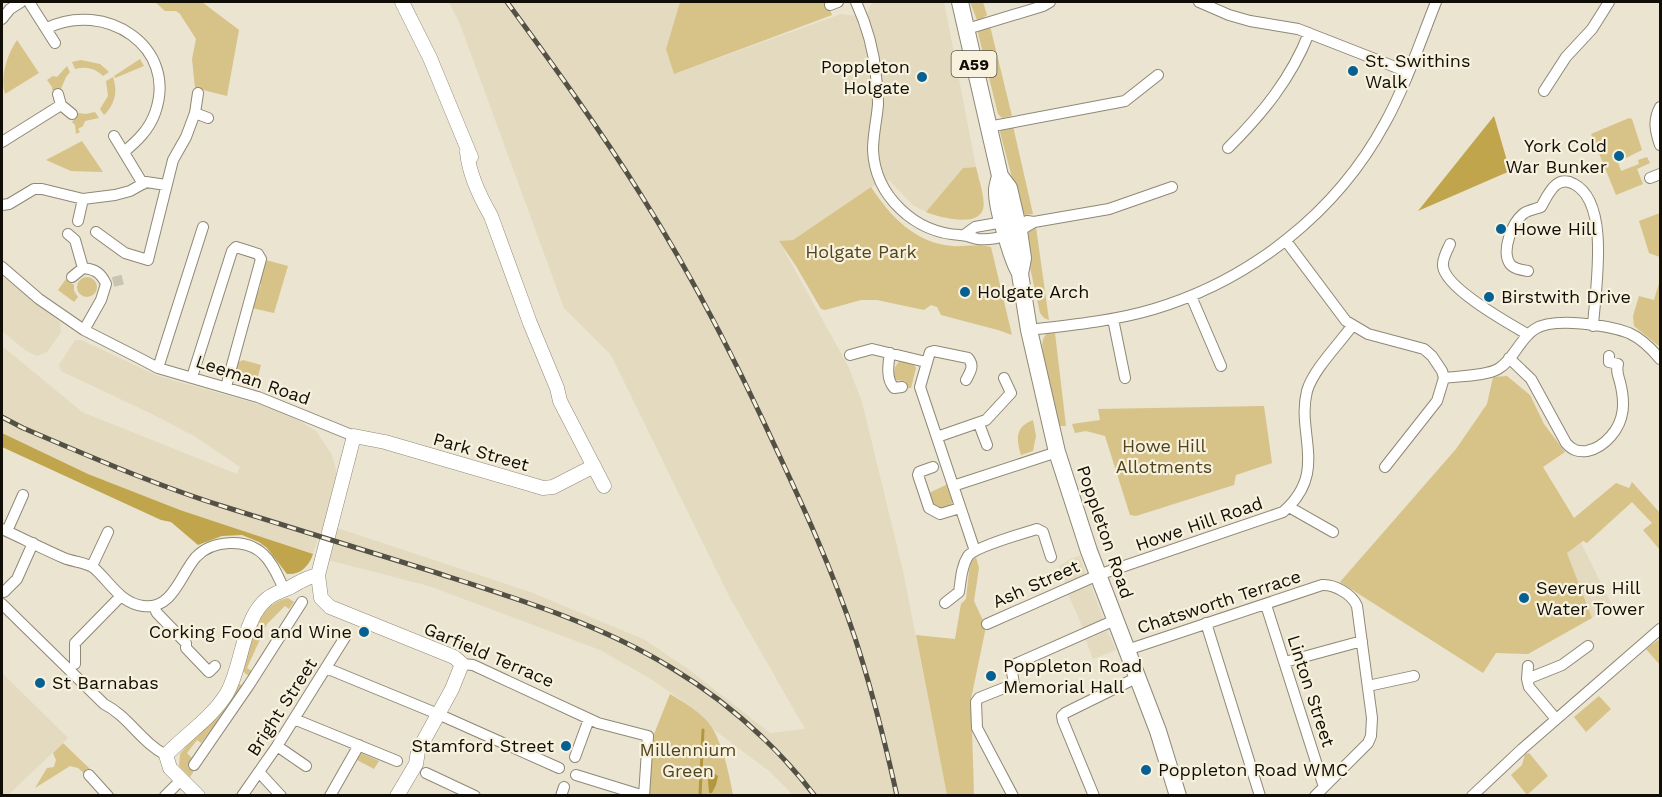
<svg xmlns="http://www.w3.org/2000/svg" width="1662" height="797" font-family="'Work Sans',sans-serif">
<style>
.built{fill:#e3dabf}
.green{fill:#d7c387}
.forest{fill:#c1a54c}
.water{fill:#b2973d}
.lines{fill:none;stroke-linecap:round;stroke-linejoin:round}
.stream{stroke:#b2973d;stroke-width:3}
.minor-tunnel{stroke:#c9c4b2;stroke-width:10;stroke-dasharray:10 5;stroke-linecap:butt}
.minor-casing{stroke:#8e8876;stroke-width:12}
.tertiary-casing{stroke:#8e8876;stroke-width:15}
.primary-casing{stroke:#8e8876;stroke-width:18}
.minor{stroke:#fff;stroke-width:10}
.tertiary{stroke:#fff;stroke-width:14}
.primary{stroke:#fff;stroke-width:16}
.rail-casing{stroke:#535045;stroke-width:5}
.rail{stroke:#f7f1dd;stroke-width:3;stroke-dasharray:9;stroke-linecap:butt}
.poi-dot{fill:#066091;stroke:#f7f1dd;stroke-width:2}
.labels{text-anchor:middle;stroke-width:4.5;stroke-linejoin:round;paint-order:stroke}
.shield{fill:#f7f1dd;stroke:#555247;stroke-width:1.5}
.shield-label{font-size:16px;font-weight:bold;fill:#100e07}
.poi-label{font-size:18px;fill:#100e07;stroke:#f7f1dd;text-anchor:start}
.park-label{font-size:18px;fill:#50441e;stroke:#f7f1dd}
.street-label{font-size:18px;fill:#100e07;stroke:#f7f1dd}
</style>
<rect width="100%" height="100%" fill="#eae4d0"/>
<path class="built" d="M449 2H680L666 49 674 74 841 14 866 17 872 2H944L976 167 963 168 926 212 913 205 889 180 871 187 793 240 779 241 848 366 862 402 903 571 947 795H793L769 771 713 729 690 706 651 679 600 650 429 586 328 560 337 528 533 593 645 640 688 669 770 733 805 729 729 596 611 355 564 308 460 24Z
M2 276 60 322 61 332 47 352 37 356 25 350 2 331Z
M75 340H81L158 376 268 407 293 417 316 431 332 455 336 470V482L323 533 320 532 313 554 180 510 88 474 2 433V346L82 412 237 474 240 467 196 437 152 414 61 371 59 365Z
M1581 543 1613 607 1592 618 1567 553Z
M1080 556 1086 575 1066 583 1059 566 1072 558Z
M1091 585 1103 619 1083 628 1068 594Z
M1107 631 1116 650 1093 659 1086 640Z
M2 673 68 738 8 795H2Z"/>
<path class="green" d="M155 2H202L239 30 227 96 195 88 192 59 196 39 180 14 176 11H165Z
M680 2H827L832 15 674 74 666 49Z
M970 2H983L987 15 979 21 977 20Z
M990 26 1012 116 1002 118 998 114 978 33 979 30Z
M17 40 39 73 5 94C0 76 7 55 17 40Z
M140 59 144 66 115 78 114 76Z
M81 60 100 64 109 72 103 76C95 68 86 66 75 69L72 62Z
M67 66 70 72 66 77 61 89 52 90V87L47 80 53 76 57 77Z
M113 77C118 92 115 104 104 115L100 109 108 96 106 81Z
M95 112 99 118 85 121 83 126 78 129 80 132 76 134 75 125 72 122 78 113 86 114Z
M1629 118 1632 119 1642 150 1618 162 1621 171 1639 164 1638 160 1647 157 1650 163 1637 169 1643 184 1616 195 1591 134Z
M1013 126 1033 214 1025 215 1021 212 1000 132 1001 129Z
M82 141 103 172 71 171 46 160Z
M976 167C978 177 986 200 983 209 978 228 938 217 926 212L963 168Z
M871 187C890 216 916 244 953 246 965 247 979 243 991 247L1012 335 998 330 941 315 937 307 931 305 924 310 877 300H861L825 310 821 309 796 266 779 241 793 240Z
M1660 213V257L1649 253 1639 221Z
M1032 226 1036 227 1049 320 1044 318 1040 313 1024 240 1026 234Z
M266 260 288 266 274 313 252 308 261 285 260 282Z
M77 287a10 10 0 1 1 20 0a10 10 0 1 1-20 0Z
M66 279 74 285V291L78 297 74 302 58 290Z
M1660 280V347L1634 326 1633 316 1639 296 1654 300Z
M1049 332 1055 333 1066 426H1060C1055 411 1039 352 1043 340 1044 336 1046 334 1049 332Z
M901 359 912 362 916 368 911 388H908L905 381 893 380 895 367Z
M243 360 261 365 255 388 235 380 237 363Z
M1507 376 1530 395 1544 424 1565 452 1543 467 1574 518 1616 483 1629 488 1632 482 1660 513V550L1643 530 1652 523 1632 502 1587 543 1583 541 1567 553 1592 618 1528 654 1496 653 1483 673 1340 582 1456 449 1487 404 1493 377Z
M1264 406 1272 463 1236 475 1234 485 1136 516 1130 515 1105 436 1086 431 1075 433 1072 424 1100 420 1098 409Z
M1033 420 1036 436 1033 451 1021 455C1016 439 1015 427 1033 420Z
M948 484 953 501 950 507 943 509 933 508 929 496 931 492Z
M976 557 979 568 974 601 986 627 971 699 974 795H947L916 635 955 639 961 604 966 599 970 562Z
M288 598 294 602 289 609 285 606 267 624 247 668 252 671 249 676 241 670C250 644 255 605 288 598Z
M1658 640 1660 642V665L1646 649Z
M240 684 242 687 239 692 201 743 197 740 187 753 192 758 188 767 194 771 190 777 179 766 180 754 237 685Z
M670 694C685 703 706 715 714 731 724 750 729 774 733 795L649 796 654 734Z
M1599 696 1611 709 1586 732 1574 717Z
M63 743 90 769 85 774 78 768 70 766 35 788 47 768 54 767 56 760 53 753Z
M361 753 379 761 374 769 357 760Z
M1529 753 1548 776 1527 795 1511 775 1522 765 1525 754Z"/>
<path class="forest" d="M1494 116 1510 171 1418 211Z
M2 433 88 474 180 510 313 554C309 566 301 575 287 574L267 548 259 542 242 535 222 536 198 545 171 522 161 520 2 447Z"/>
<path class="water" d="M713 773 718 776 716 785 712 793H709L708 780Z"/>
<g class="lines">
<path class="stream" d="M700 796 703 730"/>
<path class="minor-tunnel" d="M113 282 125 279"/>
<g class="minor-casing">
<path id="minor" d="M29 2 55 43
M856 2C867 26 874 50 876 76 877 85 878 95 878 104 877 119 873 134 873 150 875 196 915 233 960 235 966 235 972 238 978 239 997 241 1019 232 1034 222
M1199 2 1229 15 1250 21 1298 29 1408 72
M830 5 838 2
M2 19 10 9 21 2
M47 28C104 0 179 46 155 113 149 130 137 141 124 152
M967 29 1043 6 1050 2
M1544 91 1566 57 1592 29 1609 2
M58 94 61 105 72 114
M1660 107C1653 120 1655 131 1660 145
M195 113 208 118
M988 127 1125 101 1158 75
M114 136 143 184
M2 142 61 105
M1228 148C1262 114 1291 79 1309 33
M1650 178 1660 174
M2 205 9 204 34 189H42L83 199 115 195 130 191 146 182 166 185
M78 221 83 199
M1027 221 1034 222 1109 209 1172 187
M96 232 125 253 148 260 173 160 186 137 195 113 198 93
M68 234 75 240 83 268
M964 235 975 227 1009 221
M1286 241 1346 321 1368 334 1424 349 1432 356 1442 371 1444 378 1437 401 1385 467
M1450 244C1447 251 1442 259 1443 266 1445 288 1508 323 1527 334
M2 267 39 299 84 330 141 359 158 368 258 397 354 436
M1528 271C1522 270 1514 269 1510 264 1501 251 1512 223 1523 214 1528 210 1535 209 1541 207 1548 195 1556 174 1574 184 1611 203 1595 291 1593 326
M72 277 83 268C95 269 101 273 106 284L101 300 84 330
M1191 296 1221 366
M1113 319 1125 378
M1029 330C1071 325 1114 321 1154 309 1251 280 1337 212 1385 123 1406 85 1420 42 1436 2
M890 353C888 365 886 379 894 388L902 387
M850 355 872 349 926 362
M1509 358 1531 379 1566 443C1572 450 1577 452 1587 451 1597 449 1605 443 1611 436 1625 420 1625 402 1620 382 1618 375 1616 371 1618 364L1609 362V356
M158 368 203 227
M192 377 232 251 236 247 258 254 261 259 226 387
M1444 378C1458 376 1486 376 1498 369 1514 360 1519 339 1535 329 1554 317 1608 325 1629 333 1642 339 1651 348 1660 359
M966 380C970 372 975 366 968 358L934 351 930 352 920 387 975 551
M979 424 987 445
M937 437 986 420 1011 393 1004 378
M933 467 919 472 918 475 929 508 940 514 960 508
M953 486 1057 452
M1289 507 1333 532
M2 529C22 538 43 549 64 558 73 562 86 562 94 568 110 582 120 603 143 606 173 610 180 575 196 557 212 540 246 538 263 554 273 563 278 577 284 589
M7 531 23 495
M92 566 108 532
M4 592 17 579 33 543
M945 603 959 592C961 580 961 567 968 556 975 547 1024 533 1037 529L1043 532 1051 557
M2 604 104 704C128 716 142 743 166 755
M1266 605 1324 787
M154 607 157 613 186 643V648L209 672 215 666
M1206 623 1260 796
M987 624 1098 575 1283 512C1329 472 1296 434 1307 391 1313 370 1339 344 1352 326
M1127 650 1322 585C1334 584 1352 594 1357 606L1372 718 1371 736 1368 743 1315 796
M1285 662 1362 641
M75 664V643L121 596
M462 664 473 665 598 723 648 736 644 796 576 775
M326 668 438 714 559 768
M1527 679 1528 666
M1368 686 1414 676
M294 719 397 761
M1556 719 1529 687 1527 679 1562 665 1588 646
M277 746 306 766
M575 757 589 719
M194 765 249 685 302 602
M259 772 281 796
M426 773 475 796
M89 775 108 796
M165 796 182 779
M242 796 277 746 347 634
M330 796 359 745
M561 796 564 787
M1013 796 977 728 976 702 979 698 1014 684 1011 666 1115 620
M1094 796 1063 721 1062 716 1065 713 1138 677
M1472 796 1522 749 1660 629"/>
</g>
<g class="tertiary-casing">
<path id="tertiary" d="M402 2 430 58 471 157
M467 152C469 173 480 197 491 216L530 323 557 388 560 401 604 486
M198 796 170 768 166 755C185 735 212 718 227 693 243 665 242 618 268 598 275 593 281 591 289 588 300 582 304 578 318 575
M397 796 416 764 418 751 452 689 462 664 454 657 330 607 321 598 318 575 354 436 385 442 543 488 553 487 594 466"/>
</g>
<g class="primary-casing">
<path id="primary" d="M960 2 1000 176 1009 188 1019 231 1023 258 1020 274 1029 330 1057 452 1089 551 1158 731 1178 796
M1000 176C999 181 997 186 997 190 996 206 1012 260 1020 273"/>
</g>
<use href="#minor" class="minor"/>
<use href="#tertiary" class="tertiary"/>
<use href="#primary" class="primary"/>
<g class="rail-casing">
<path id="rail" d="M507 2C553 65 599 128 641 195 691 274 734 357 773 442 803 506 833 571 855 638 872 690 885 742 897 796
M2 417 23 428C93 458 162 488 235 510 301 531 368 551 434 572 515 598 598 623 670 667 725 700 776 745 815 796"/>
</g>
<use href="#rail" class="rail"/>
</g>
<g class="poi-dot">
<circle cx="1353" cy="71" r="6"/>
<circle cx="922" cy="77" r="6"/>
<circle cx="1619" cy="156" r="6"/>
<circle cx="1501" cy="229" r="6"/>
<circle cx="965" cy="292" r="6"/>
<circle cx="1489" cy="297" r="6"/>
<circle cx="1524" cy="598" r="6"/>
<circle cx="364" cy="632" r="6"/>
<circle cx="991" cy="676" r="6"/>
<circle cx="40" cy="683" r="6"/>
<circle cx="566" cy="746" r="6"/>
<circle cx="1146" cy="770" r="6"/>
</g>
<g class="labels">
<rect class="shield" x="951.5" y="51" width="45" height="26" rx="4.5"/>
<g class="shield-label">
<text x="974" y="70">A59</text>
</g>
<g class="poi-label">
<text x="1365" y="67">St. Swithins<tspan x="1365" dy="21">Walk</tspan></text>
<text x="910" y="73" text-anchor="end">Poppleton<tspan x="910" dy="21">Holgate</tspan></text>
<text x="1607" y="152" text-anchor="end">York Cold<tspan x="1607" dy="21">War Bunker</tspan></text>
<text x="1513" y="235">Howe Hill</text>
<text x="977" y="298">Holgate Arch</text>
<text x="1501" y="303">Birstwith Drive</text>
<text x="1536" y="594">Severus Hill<tspan x="1536" dy="21">Water Tower</tspan></text>
<text x="352" y="638" text-anchor="end">Corking Food and Wine</text>
<text x="1003" y="672">Poppleton Road<tspan x="1003" dy="21">Memorial Hall</tspan></text>
<text x="52" y="689">St Barnabas</text>
<text x="554" y="752" text-anchor="end">Stamford Street</text>
<text x="1158" y="776">Poppleton Road WMC</text>
</g>
<g class="park-label">
<text x="861" y="258">Holgate Park</text>
<text x="1164" y="452">Howe Hill<tspan x="1164" dy="21">Allotments</tspan></text>
<text x="688" y="756">Millennium<tspan x="688" dy="21">Green</tspan></text>
</g>
<g class="street-label">
<text transform="translate(253 380) rotate(19)" y="6">Leeman Road</text>
<text transform="translate(481 452) rotate(16)" y="6">Park Street</text>
<text transform="translate(1199 524) rotate(-19)" y="6">Howe Hill Road</text>
<text transform="translate(1105 532) rotate(71)" y="6">Poppleton Road</text>
<text transform="translate(1036 584) rotate(-24)" y="6">Ash Street</text>
<text transform="translate(1219 602) rotate(-18)" y="6">Chatsworth Terrace</text>
<text transform="translate(489 655) rotate(23)" y="6">Garfield Terrace</text>
<text transform="translate(1311 691) rotate(72)" y="6">Linton Street</text>
<text transform="translate(282 707) rotate(-57)" y="6">Bright Street</text>
</g>
</g>
<rect width="1662" height="797" fill="none" stroke="#100e07" stroke-width="6"/>
</svg>
